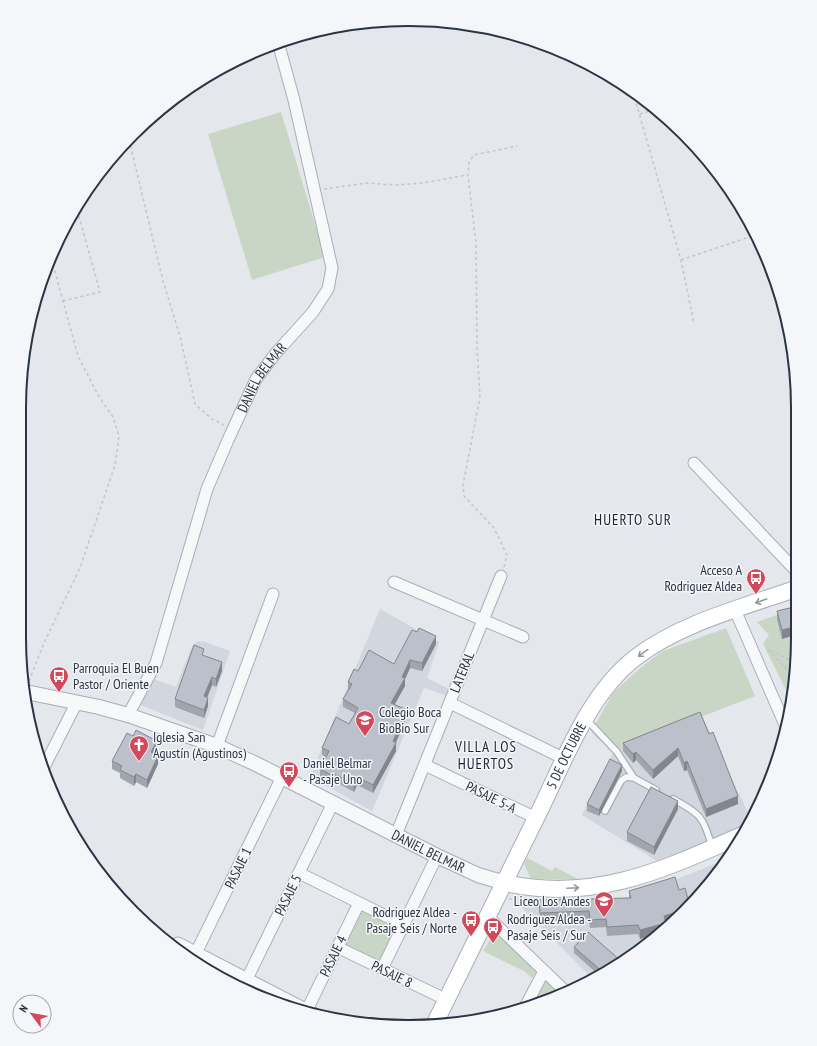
<svg xmlns="http://www.w3.org/2000/svg" width="817" height="1046" font-family="'PT Sans Narrow',sans-serif">
<style>
.built{fill:#d2d6de}
.green{fill:#c9d6c5}
.lines{fill:none;stroke-linecap:round;stroke-linejoin:round}
.service-casing{stroke:#a9aeb7;stroke-width:8}
.minor-casing{stroke:#a9aeb7;stroke-width:13}
.tertiary-casing{stroke:#a9aeb7;stroke-width:16}
.secondary-casing{stroke:#a9aeb7;stroke-width:18}
.path{stroke:#c2c5cb;stroke-width:1.5;stroke-dasharray:3 3;stroke-linecap:butt}
.service{stroke:#f7f8fa;stroke-width:5.5}
.minor{stroke:#f7f8fa;stroke-width:11}
.tertiary{stroke:#f7f8fa;stroke-width:14}
.secondary{stroke:#fff;stroke-width:16}
.wall{fill:#a1a5ae}
.shaded-wall{fill:#83868d}
.building{fill:#bbc0ca;stroke:#83868d}
.oneway{stroke:#959aa2}
.labels{text-anchor:middle;stroke-width:3;stroke-linejoin:round;paint-order:stroke}
.street-label{font-size:14px;fill:#2b3445;stroke:#f4f6f9}
.poi-label{font-size:14px;fill:#2b3445;stroke:#f4f6f9;text-anchor:start}
.neighbourhood-label{font-size:15px;letter-spacing:1px;fill:#1d2536;stroke:#f4f6f9}
.rim{fill:none;stroke:#2b3445;stroke-width:2}
</style>
<rect width="100%" height="100%" fill="#e4e7ec"/>
<path class="built" d="M380 609 439 642 427 678 449 689 447 696 424 688 372 811 310 777Z
M202 641 230 651 203 730 138 704 151 678 176 687 191 648 196 642Z
M702 716 751 819 748 825 660 863 582 815 613 753 591 732 595 725 618 749Z
M714 864V875L665 930 603 975 593 979 516 902 547 906 613 900 641 894Z"/>
<path class="green" d="M281 112 325 257 252 280 208 134Z
M798 607V638L792 702 763 644 769 635 757 622Z
M726 628 755 696 618 749 595 725 613 693 639 669 663 651Z
M527 858 552 871 555 867 578 879 535 880 530 877 524 864Z
M360 909 397 929 380 962 342 945Z
M496 930 537 970 532 978 524 971 483 951Z
M544 979 559 993 545 999 536 995Z"/>
<g class="lines">
<g class="service-casing">
<path id="service" d="M439 21 448 22
M586 719 617 752 634 778 656 790
M673 799C702 815 702 816 712 846
M605 811 621 781 626 777 634 778"/>
</g>
<g class="minor-casing">
<g id="minor">
<path d="M694 463 798 573"/>
<path d="M394 582 523 637"/>
<path d="M735 610 786 727"/>
<path d="M450 703 565 759"/>
<path id="s1" d="M128 715 156 663 207 489 228 440 256 379 276 353 313 312 328 289 332 268 294 100 278 42"/>
<path d="M217 746 273 594"/>
<path d="M425 765 536 818"/>
<path d="M44 767 77 702"/>
<path d="M396 835 501 576"/>
<path d="M299 873 404 925"/>
<path d="M488 917 565 991"/>
<path d="M178 943 317 1015"/>
<path d="M337 947 447 1000"/>
<path d="M193 959 282 777"/>
<path d="M382 969 437 856"/>
<path d="M243 987 333 803"/>
<path d="M525 1007 544 971"/>
<path d="M307 1010 359 903"/>
</g>
</g>
<g class="tertiary-casing">
<g id="tertiary">
<path id="s2" d="M26 692 99 707 128 715 217 746 256 764 437 856 478 875 505 883"/>
</g>
</g>
<g class="secondary-casing">
<g id="secondary">
<path d="M505 883C593 903 663 870 742 835"/>
<path id="s3" d="M435 1023C471 951 506 878 542 806 566 756 590 693 635 658 680 623 744 607 798 588"/>
</g>
</g>
<path class="path" d="M633 92 681 260 694 324
M640 114 656 109
M129 140 163 281 180 336 195 404 212 419 224 425
M324 189 367 183 395 185 423 183 467 175
M681 260 755 235
M63 301 100 292 76 206
M504 567 507 555 494 528 464 496 463 485 480 397 477 349 476 244 468 175 469 162 474 155 517 146
M795 672 792 675 768 649 795 663
M29 681 44 643 80 568 115 465 119 436 113 417 98 395 78 356 51 257
M509 899H518"/>
<use href="#service" class="service"/>
<use href="#minor" class="minor"/>
<use href="#tertiary" class="tertiary"/>
<use href="#secondary" class="secondary"/>
</g>
<path class="wall" d="M798 606V634L782 639 777 620V611Z
M436 644 422 671 410 668 405 679V686L394 704 407 717 396 743V751L373 793 357 785 354 792 334 781 333 783 320 776V769L326 757 322 755V748L349 724 355 713 343 707V699L349 690 348 689V682L358 671 394 664Z
M204 655 222 671 216 687 212 685 207 698 208 706 204 718 175 707V699Z
M700 712 738 804 706 817 687 770 684 771 678 756 653 779 636 760 633 763 623 751V743Z
M157 750 155 754 158 764 147 788 136 782 134 786 120 778V773L112 769V761Z
M622 771 599 816 587 811V804Z
M678 809 654 855 627 841V832Z
M679 890 689 903 673 921 666 923V930L663 932 640 939 638 934 607 936 606 927 590 928 589 919 540 921 539 900 629 898V891Z
M574 947 621 962 603 975 600 976 574 953Z"/>
<path class="shaded-wall" d="M798 626V634L782 639V630Z
M436 636V644L422 671V663Z
M410 660V668L405 679V686L391 711V703L402 677Z
M222 662V671L216 687V679Z
M212 677V685L204 705V696Z
M208 698V706L204 718V710Z
M407 710V717L394 746 396 743V751L373 793V785Z
M157 741V750L151 760V752Z
M678 748V756L653 779V770Z
M636 752V760L633 763V754Z
M158 756V764L147 788V780Z
M687 761V770L684 771V763Z
M622 765V771L599 816V810Z
M136 774V782L134 786V777Z
M334 774V781L333 783V776Z
M357 777V785L354 792V784Z
M738 796V804L706 817V809Z
M678 801V809L654 855V847Z
M683 910 673 921 666 923V930L663 932 640 939V930L664 916Z"/>
<path class="building" d="M798 606V626L782 630 777 611Z
M419 628 436 636 422 663 410 660 402 677 405 678 391 703 407 710 393 741 396 743 373 785 357 777 354 784 334 774 333 776 320 769 329 751 322 748 336 717 349 724 358 708 343 699 352 684 348 682 354 669 358 671 369 650 394 664 412 630 417 632Z
M194 645 204 649 202 655 222 662 216 679 212 677 204 696 208 698 204 710 175 699Z
M700 712 709 734 713 732 738 796 706 809 687 761 684 763 678 748 653 770 636 752 633 754 623 743Z
M136 730 157 741 151 752 158 756 147 780 136 774 134 777 120 770 122 766 112 761 127 733 133 736Z
M610 759 622 765 599 810 587 804Z
M651 787 678 801 654 847 627 832Z
M675 877 679 890 685 888 689 903 683 910 664 916 666 923 640 930 638 925 607 927 606 919 590 920 589 911 540 913 539 900 631 898 629 891Z
M588 932 621 961 618 964 605 974 574 947Z"/>
<defs><path id="oneway-shaft" d="M-6 0H5M1.5-3L5.5 0L1.5 3" fill="none" stroke-width="1.6" stroke-linecap="round" stroke-linejoin="round"/></defs>
<g class="oneway">
<use href="#oneway-shaft" transform="translate(761 601) rotate(160)"/>
<use href="#oneway-shaft" transform="translate(643 653) rotate(144)"/>
<use href="#oneway-shaft" transform="translate(573 888) rotate(-3)"/>
</g>
<defs>
<g id="bus-pin" transform="scale(1)"><path d="M0 17L-7.5 6A9.5 9.5 0 1 1 7.5 6Z" fill="#d1495b" stroke="#f4f6f9"/><path d="M-5-6H5V4H4V6H2V4H-2V6H-4V4H-5ZM-3.5-4V0h7V-4ZM-3.5 1.2v1.5H-2V1.2ZM2 1.2v1.5H3.5V1.2Z" fill="#fff"/></g>
<g id="school-pin" transform="scale(1)"><path d="M0 17L-7.5 6A9.5 9.5 0 1 1 7.5 6Z" fill="#d1495b" stroke="#f4f6f9"/><path d="M0-5L7-2L0 1L-7-2ZM-4 1L0 2.5L4 1V4Q0 6-4 4Z" fill="#fff"/></g>
<g id="church-pin" transform="scale(1)"><path d="M0 17L-7.5 6A9.5 9.5 0 1 1 7.5 6Z" fill="#d1495b" stroke="#f4f6f9"/><path d="M-1.2-6h2.4v3.5h3.3v2.4h-3.3V6h-2.4V-.1h-3.3v-2.4h3.3Z" fill="#fff"/></g>
</defs>
<g fill-rule="evenodd">
<use href="#bus-pin" x="756" y="578"/>
<use href="#bus-pin" x="59" y="676"/>
<use href="#school-pin" x="365" y="720"/>
<use href="#church-pin" x="139" y="745"/>
<use href="#bus-pin" x="289" y="771"/>
<use href="#school-pin" x="604" y="901"/>
<use href="#bus-pin" x="471" y="920"/>
<use href="#bus-pin" x="493" y="927"/>
</g>
<g class="labels">
<g class="street-label">
<text dy="5" stroke="none"><textPath href="#s1" startOffset="365">DANIEL BELMAR</textPath></text>
<text transform="translate(462 672) rotate(-68)" y="5">LATERAL</text>
<text dy="5" stroke="none"><textPath href="#s3" startOffset="298">5 DE OCTUBRE</textPath></text>
<text transform="translate(491 797) rotate(26)" y="5">PASAJE 5-A</text>
<text dy="5" stroke="none"><textPath href="#s2" startOffset="435">DANIEL BELMAR</textPath></text>
<text transform="translate(238 868) rotate(-64)" y="5">PASAJE 1</text>
<text transform="translate(288 895) rotate(-64)" y="5">PASAJE 5</text>
<text transform="translate(333 956) rotate(-64)" y="5">PASAJE 4</text>
<text transform="translate(392 974) rotate(26)" y="5">PASAJE 8</text>
</g>
<g class="poi-label">
<text x="742" y="575" text-anchor="end">Acceso A<tspan x="742" dy="16">Rodriguez Aldea</tspan></text>
<text x="73" y="673">Parroquia El Buen<tspan x="73" dy="16">Pastor / Oriente</tspan></text>
<text x="379" y="717">Colegio Boca<tspan x="379" dy="16">BioBio Sur</tspan></text>
<text x="153" y="742">Iglesia San<tspan x="153" dy="16">Agustín (Agustinos)</tspan></text>
<text x="303" y="768">Daniel Belmar<tspan x="303" dy="16">- Pasaje Uno</tspan></text>
<text x="590" y="906" text-anchor="end">Liceo Los Andes</text>
<text x="457" y="917" text-anchor="end">Rodriguez Aldea -<tspan x="457" dy="16">Pasaje Seis / Norte</tspan></text>
<text x="507" y="924">Rodriguez Aldea -<tspan x="507" dy="16">Pasaje Seis / Sur</tspan></text>
</g>
<g class="neighbourhood-label">
<text x="633" y="525">HUERTO SUR</text>
<text x="486" y="752">VILLA LOS<tspan x="486" dy="17">HUERTOS</tspan></text>
</g>
</g>
<path d="M0 0H817V1046H0ZM408 26H409A382 382 0 0 1 791 408V638A382 382 0 0 1 409 1020H408A382 382 0 0 1 26 638V408A382 382 0 0 1 408 26Z" fill="#f4f6f9" fill-rule="evenodd"/>
<path class="rim" d="M408 26H409A382 382 0 0 1 791 408V638A382 382 0 0 1 409 1020H408A382 382 0 0 1 26 638V408A382 382 0 0 1 408 26Z"/>
<g transform="translate(32 1014) rotate(302)"><circle r="19" fill="#f4f6f9" stroke="#a4a8b1"/>
<path d="M0-3L7 15L0 10L-7 15Z" fill="#d1495b"/>
<text y="-6" font-size="11" font-weight="bold" text-anchor="middle" fill="#2b3445">N</text>
</g>
</svg>
